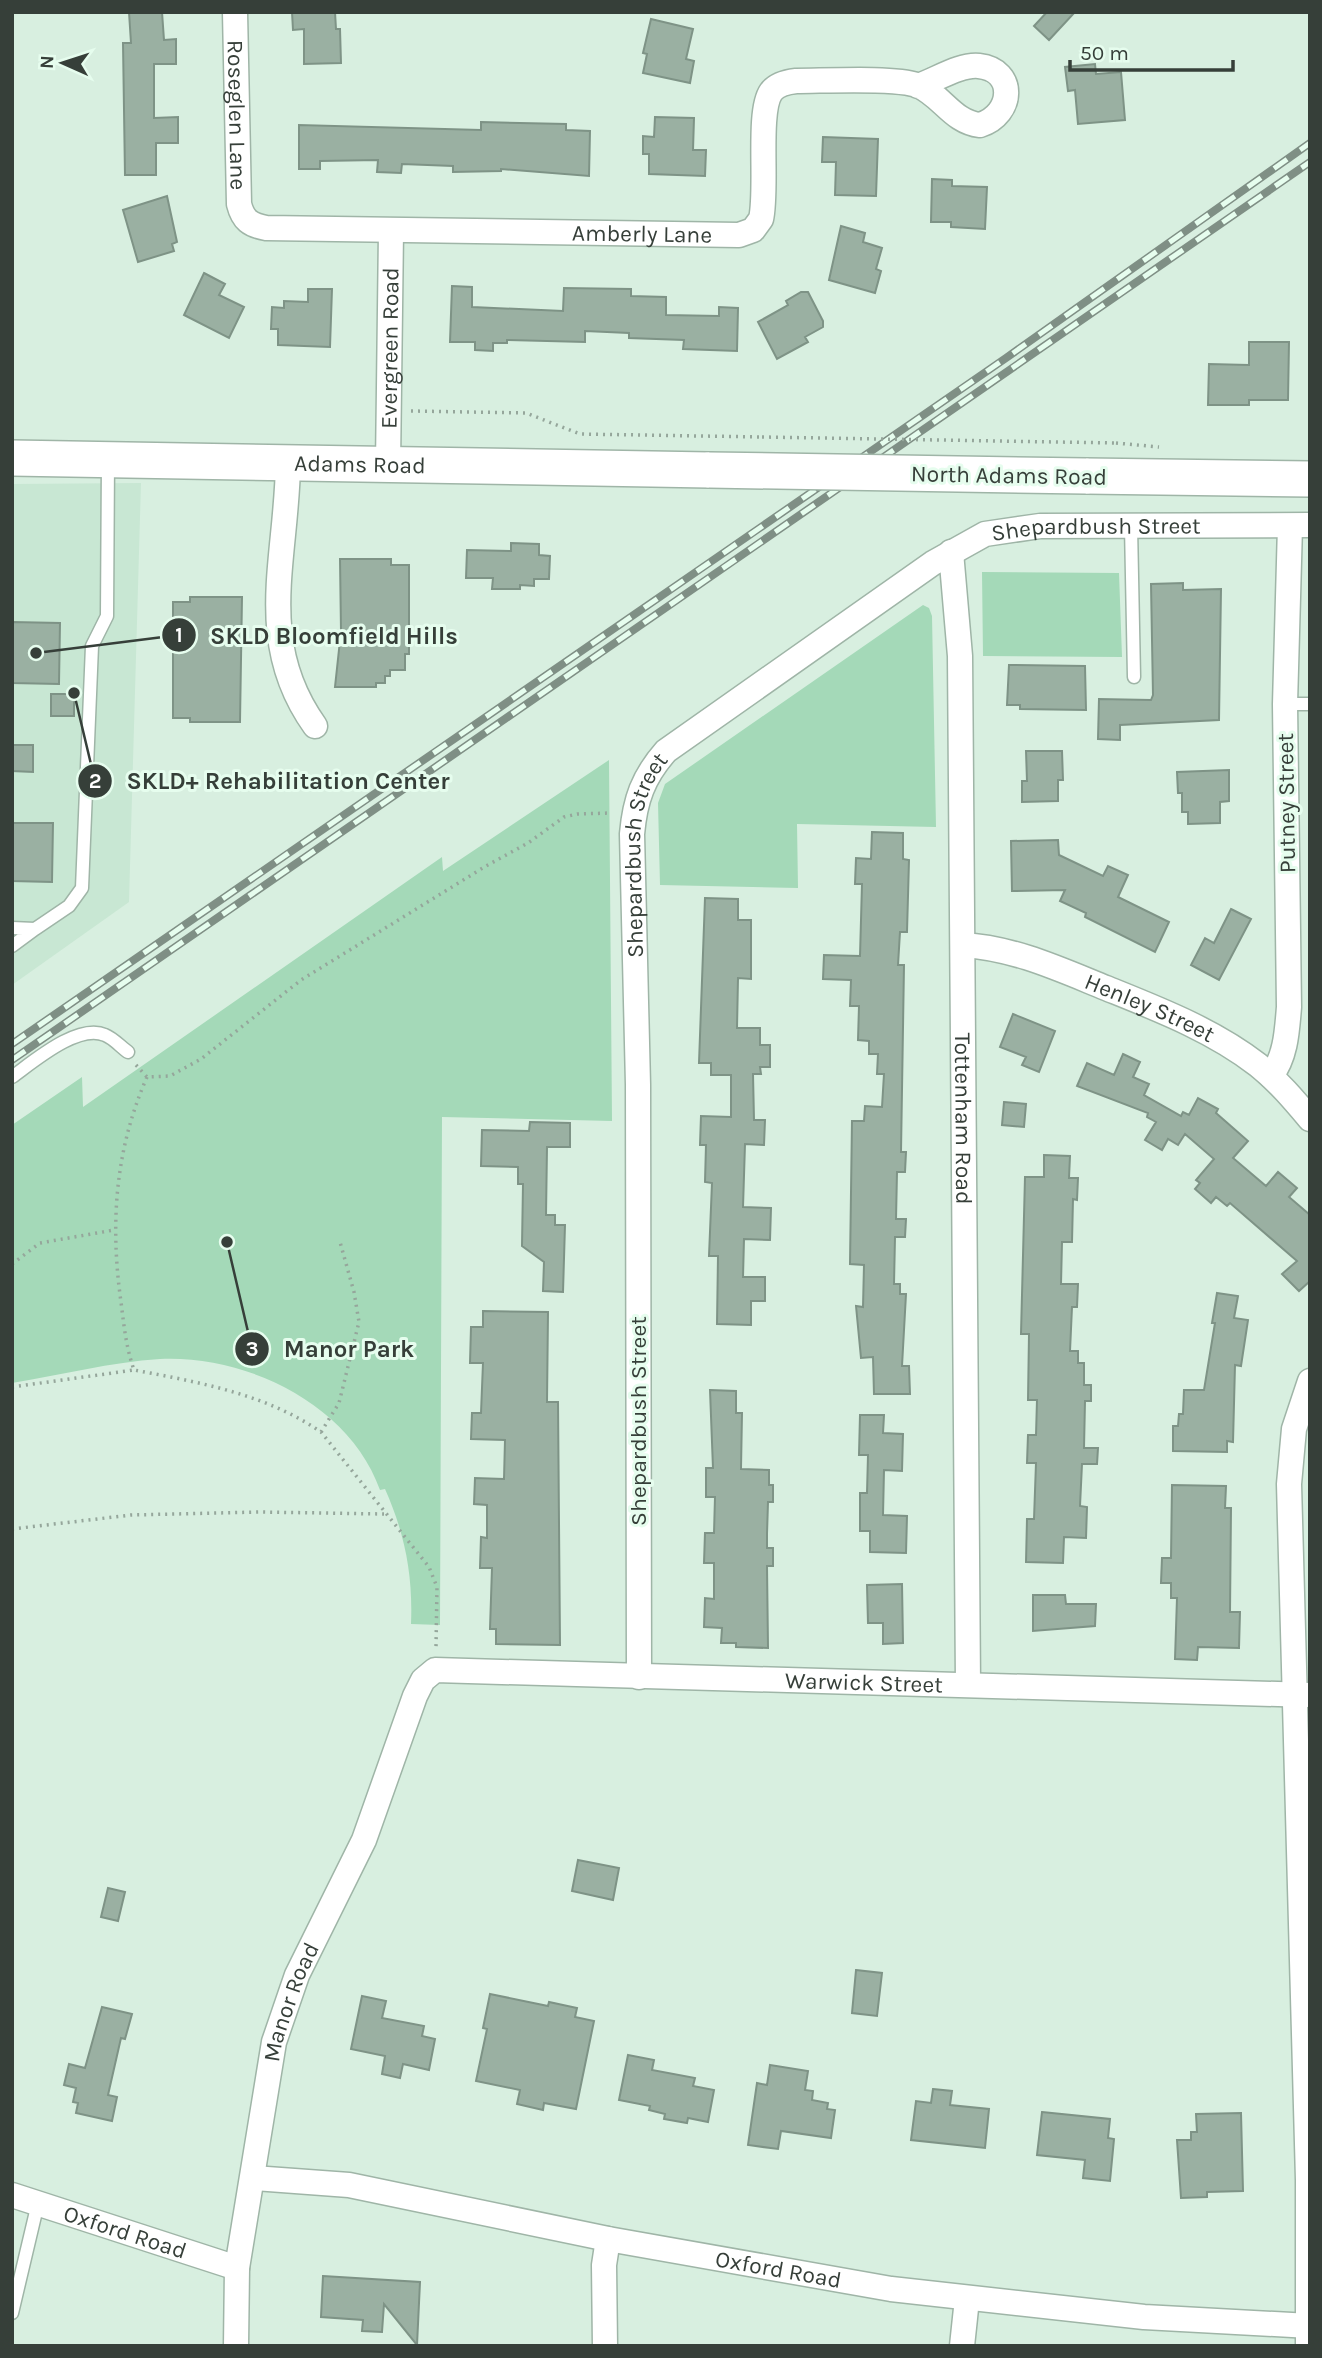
<svg xmlns="http://www.w3.org/2000/svg" width="1322" height="2358" font-family="Karla,sans-serif">
<style>
.built{fill:#c8e7d3}
.green{fill:#a4d9b8}
.building{fill:#9ab0a2;stroke:#7e9386;stroke-width:2}
.lines{fill:none;stroke-linecap:round;stroke-linejoin:round}
.service-casing{stroke:#9fb5a7;stroke-width:15}
.minor-casing{stroke:#9fb5a7;stroke-width:27}
.secondary-casing{stroke:#9fb5a7;stroke-width:38}
.path{stroke:#95a69b;stroke-width:3.5;stroke-dasharray:2 5;stroke-linecap:butt}
.service{stroke:#fff;stroke-width:12}
.minor{stroke:#fff;stroke-width:24}
.secondary{stroke:#fff;stroke-width:35}
.rail-casing{stroke:#7f8f85;stroke-width:8}
.rail{stroke:#e6fdee;stroke-width:5;stroke-dasharray:16;stroke-linecap:butt}
.secondary-bridge-casing{stroke:#9fb5a7;stroke-width:38;stroke-linecap:butt}
.path-bridge{stroke:#95a69b;stroke-width:3.5;stroke-dasharray:2 5;stroke-linecap:butt}
.secondary-bridge{stroke:#fff;stroke-width:35}
.labels{text-anchor:middle;stroke-width:6;stroke-linejoin:round;paint-order:stroke}
.street-label{font-size:23px;fill:#363f39;stroke:#e6fdee}
.leader{fill:none;stroke:#363f39;stroke-width:2.5}
.callout-dot{fill:#363f39;stroke:#e6fdee;stroke-width:2.5}
.mark-label{font-size:21px;text-anchor:middle;font-weight:bold;fill:#fff}
.callout-label{font-size:24px;text-anchor:middle;font-weight:bold;fill:#363f39;stroke:#e6fdee;stroke-width:6;stroke-linejoin:round;paint-order:stroke}
</style>
<rect width="100%" height="100%" fill="#d8efe0"/>
<path class="built" d="M141 483 129 902 12 985V484Z"/>
<path class="green" d="M982 572 1119 573 1122 657 983 656Z
M923 605 929 608 932 616 936 827 797 824 798 888 660 885 658 803 665 784Z
M609 760 612 1121 442 1117 440 1625 411 1624C413 1575 405 1534 385 1489L380 1490C350 1405 248 1355 160 1359 111 1362 61 1375 12 1383V1125L82 1077 83 1107 442 857 443 871Z"/>
<path class="building" d="M129 12H162L164 40 176 39V64H154V118L178 117V143H156V175H125L123 43H131Z
M292 12H335L336 29H340L341 63 304 64V29L293 30Z
M1047 12H1075L1049 40 1034 26Z
M651 19 693 29 686 59 694 61 690 83 643 73 647 54 643 53Z
M1095 64 1096 74 1121 72 1125 120 1078 124 1075 90 1068 91 1065 67Z
M655 117 694 118 693 150H706L705 176 649 174V154H643V136L654 137Z
M481 122 566 124V130L590 131 589 176 501 169V171L453 172V166L402 164 401 173 377 172 378 160 320 161V169H299V125L481 130Z
M823 137 878 139 876 196 835 195 836 162H822Z
M932 179 952 180V186L987 187 985 229 951 227V222H931Z
M167 196 177 242 172 244 174 251 138 262 123 210Z
M841 226 865 233 863 242 882 248 876 269 881 271 875 293 829 280Z
M204 273 225 284 219 295 244 307 229 338 184 315Z
M452 286 472 287V307L563 311 564 288 631 289V296L666 297V315L719 316V307L738 308 737 351 683 349 684 340 629 338V333L585 331V342L507 340V343H493V351L475 350V342H450Z
M308 289H332L330 347 278 345V329H271L272 307 284 308V301L308 302Z
M801 292H808L823 321V327L805 337 808 342 777 359 758 322 788 305 786 301Z
M1249 342H1289L1288 400H1249V405H1208L1209 364 1249 365Z
M511 543 539 544V555L550 556 549 579H534V586L520 585V589H492L493 578H466L467 550 511 551Z
M340 559H391V565H409V654H405V670H390V676H385V683H376V687H335L341 631Z
M1183 583V590L1221 589 1219 720 1120 725V740L1098 739 1099 699 1151 700 1153 695 1151 584Z
M190 597H242L240 722H190V718H173V602H190Z
M12 622 60 623 59 684 12 683Z
M1009 665 1085 666 1086 710 1020 709V705H1007Z
M51 694H74V716H51Z
M12 745H33V772L12 771Z
M1026 751H1062L1063 780H1058V801L1022 802V781H1027Z
M1229 770V801L1220 802V823L1188 824V812H1182V793H1178L1177 772Z
M12 823H53L52 882 12 881Z
M872 832 903 833V859L909 860 907 932H900L898 965H904L901 1152H906L905 1172H897L896 1219H906L905 1237H895L894 1284H900V1294H906L902 1366H909L910 1394H874L873 1357 861 1358 856 1306 863 1307 864 1265 850 1264 852 1121H864L865 1106 882 1107 884 1074H877L878 1054H869V1041L858 1040 859 1006H850L851 980 823 979 824 955 860 956 862 884H855L856 858 871 859Z
M1058 840 1059 855 1103 876 1108 866 1128 875 1118 897 1169 922 1155 952 1085 917 1086 913 1060 901 1065 890 1012 891 1011 841Z
M705 898 738 899V920H751V979L738 978 737 1028H760V1045H770V1067H760L761 1074H753L754 1120H765L764 1145 745 1144 743 1207 771 1208 770 1240 744 1239 743 1277H765V1301H751V1325L717 1324 718 1256H709L712 1183 705 1182 706 1145H700L701 1116 731 1117V1075H711V1063H699Z
M1231 909 1251 919 1219 980 1191 965 1205 938 1214 943Z
M1013 1014 1055 1031 1039 1072 1022 1065 1026 1057 1000 1047Z
M1123 1054 1140 1062 1133 1077 1149 1084 1144 1095 1181 1116 1183 1112 1189 1115 1198 1098 1218 1109 1216 1113 1248 1141 1233 1158 1266 1186 1278 1172 1297 1188 1289 1197 1310 1215V1281L1299 1291 1282 1274 1297 1261 1230 1203 1227 1206 1216 1197 1211 1203 1195 1189 1200 1183 1196 1180 1214 1159 1185 1134 1178 1145 1168 1139 1162 1150 1145 1140 1156 1122 1147 1117 1148 1113 1077 1086 1087 1063 1114 1075Z
M1004 1102 1026 1104 1024 1127 1002 1125Z
M530 1122 570 1123V1147H547L546 1215H555V1225H565L563 1292 543 1291 544 1262 522 1246 523 1184H518V1167L481 1166 482 1130 529 1131Z
M1044 1155 1070 1156 1069 1178H1078L1077 1200 1073 1199 1072 1242H1062L1061 1284H1078L1077 1307H1072L1070 1351H1078V1363H1084V1385H1091V1401H1085L1084 1448H1098L1097 1464H1082L1080 1506 1087 1507 1086 1538 1064 1537 1063 1563 1026 1562 1027 1519H1034L1036 1463H1027L1028 1435H1036L1037 1400H1028L1029 1334H1021L1025 1177H1044Z
M1217 1293 1238 1296 1234 1318 1248 1320 1241 1366 1235 1365 1233 1442 1227 1441V1452L1173 1451V1426H1178L1179 1414H1183L1184 1390H1204L1215 1323H1212Z
M483 1311 548 1312 547 1402H558L560 1645 496 1644V1629H490L492 1568H480L481 1537 487 1538V1505L474 1504 475 1478 504 1479 505 1440 471 1439 472 1413H481L483 1363H470L471 1327H483Z
M710 1390 736 1391V1413H742L741 1469 769 1470V1485H773V1502H768L767 1534V1548H773V1566H767L768 1648 736 1647V1643H721L722 1628 704 1627 705 1598 714 1599V1563H704L705 1533H714L715 1497H706V1468H713Z
M860 1415H884L883 1433 903 1434 902 1471 884 1470 883 1515 907 1516 906 1553 870 1552V1531H860V1493H867L868 1455H859Z
M1172 1485 1226 1486 1225 1508H1231L1230 1612H1240L1239 1648 1198 1647 1197 1660 1175 1659 1177 1598H1171V1583H1161L1162 1558H1171Z
M902 1584 903 1643 883 1644V1623H868L867 1585Z
M1033 1595H1065L1066 1604H1096L1095 1626 1033 1631Z
M578 1860 619 1868 613 1900 572 1891Z
M108 1888 125 1892 118 1921 101 1917Z
M856 1970 882 1973 877 2016 852 2013Z
M490 1994 548 2006 549 2002 577 2008 575 2017 594 2021 576 2109 544 2103 543 2110 517 2104 520 2090 476 2081 487 2029 483 2028Z
M362 1996 386 2001 382 2018 424 2026 422 2036 435 2039 429 2070 403 2064 400 2078 382 2074 385 2056 351 2049Z
M102 2007 132 2014 125 2039 121 2038 108 2095 117 2097 112 2121 76 2113 78 2103 73 2102 76 2088 64 2085 69 2064 85 2068Z
M628 2055 654 2060 652 2070 695 2078 693 2086 714 2090 708 2122 688 2118 687 2123 664 2119 665 2114 649 2110 650 2106 619 2100Z
M770 2065 808 2071 805 2090 813 2091 812 2100 828 2103 827 2109 835 2110 831 2138 781 2131 778 2149 748 2145 757 2083 767 2085Z
M933 2089 952 2091 950 2105 989 2109 985 2148 911 2140 916 2101 931 2103Z
M1042 2112 1110 2119 1108 2138 1114 2139 1110 2181 1083 2178 1085 2160 1037 2155Z
M1241 2113 1243 2191 1207 2192V2197L1181 2198 1177 2140H1191V2132H1197L1196 2114Z
M323 2276 420 2282 417 2345 384 2304 382 2332 362 2331 363 2320 321 2317Z"/>
<g class="lines">
<g class="service-casing">
<path id="service" d="M1131 526 1134 677
M1285 704H1310
M12 928 35 929 69 906 82 888 92 646 107 616 108 460
M12 946 35 929
M12 1077C33 1062 78 1023 105 1035 113 1038 121 1047 128 1052
M12 2313 38 2203"/>
</g>
<g class="minor-casing">
<g id="minor">
<path id="s1" d="M235 12 239 204C243 220 250 225 266 228L739 235 753 230 761 219C768 190 757 112 771 92 776 85 787 82 796 81 824 81 894 77 917 85 942 95 952 122 980 125 1014 114 1016 70 979 66 960 64 936 80 918 86"/>
<path d="M288 463C287 559 254 641 315 726"/>
<path id="s2" d="M388 465 391 231"/>
<path id="s3" d="M951 552 960 656 968 1684"/>
<path id="s4" d="M963 945C1014 948 1059 969 1106 988 1158 1009 1213 1030 1258 1065 1278 1081 1294 1100 1310 1119"/>
<path d="M1271 1076C1286 1056 1287 1031 1289 1007L1285 704 1290 526"/>
<path id="s5" d="M639 1677 638 1085 632 834C635 800 643 777 666 751L933 563 985 534 1040 526 1310 525"/>
<path id="s6" d="M253 2178 349 2185 608 2239 891 2289 1144 2317 1310 2326"/>
<path id="s7" d="M12 2195 237 2268"/>
<path id="s8" d="M236 2346 237 2268 274 2042 297 1975 364 1840 415 1696 423 1680 435 1670 1310 1695"/>
<path d="M605 2346 604 2265 608 2239"/>
<path d="M962 2346 967 2299"/>
<path d="M1308 2346V2180L1289 1484 1294 1429 1310 1381"/>
</g>
</g>
<g class="secondary-casing">
<g id="secondary">
<path id="s9" d="M12 458 709 470"/>
<path d="M1086 476 1310 479"/>
</g>
</g>
<path class="path" d="M411 411 526 413 580 434 762 437
M1116 443 1159 447
M136 1065 147 1077 170 1076 201 1059 301 980 486 866 528 843 564 817 577 814 611 813
M147 1077C115 1150 110 1224 121 1302 124 1326 126 1347 134 1370 198 1382 266 1394 321 1432L429 1567 437 1587 436 1648
M12 1264 40 1243 114 1230
M12 1387 134 1370
M321 1432 339 1403 359 1322 354 1292 340 1242
M12 1529 131 1515 260 1512 384 1514"/>
<use href="#service" class="service"/>
<use href="#minor" class="minor"/>
<use href="#secondary" class="secondary"/>
<g class="rail-casing">
<path id="rail" d="M12 1044 1006 358 1310 143
M12 1060 1310 162"/>
</g>
<use href="#rail" class="rail"/>
<g class="secondary-bridge-casing">
<path id="secondary-bridge" d="M709 470 1086 476"/>
</g>
<path class="path-bridge" d="M762 437 1116 443"/>
<use href="#secondary-bridge" class="secondary-bridge"/>
</g>
<g class="labels">
<g class="street-label">
<text dy="8" stroke="none"><textPath href="#s1" startOffset="103">Roseglen Lane</textPath></text>
<text dy="8" stroke="none"><textPath href="#s1" startOffset="607">Amberly Lane</textPath></text>
<text dy="8" stroke="none"><textPath href="#s2" startOffset="117">Evergreen Road</textPath></text>
<text dy="8" stroke="none"><textPath href="#s9" startOffset="348">Adams Road</textPath></text>
<text transform="translate(1009 475) rotate(1)" y="8">North Adams Road</text>
<text dy="8" stroke="none"><textPath href="#s5" startOffset="1432">Shepardbush Street</textPath></text>
<text transform="translate(1286 803) rotate(-91)" y="8">Putney Street</text>
<text dy="8" stroke="none"><textPath href="#s5" startOffset="824">Shepardbush Street</textPath></text>
<text dy="8" stroke="none"><textPath href="#s4" startOffset="198">Henley Street</textPath></text>
<text dy="8" stroke="none"><textPath href="#s3" startOffset="567">Tottenham Road</textPath></text>
<text transform="translate(638 1421) rotate(-90)" y="8">Shepardbush Street</text>
<text dy="8" stroke="none"><textPath href="#s8" startOffset="1144">Warwick Street</textPath></text>
<text dy="8" stroke="none"><textPath href="#s8" startOffset="350">Manor Road</textPath></text>
<text dy="8" stroke="none"><textPath href="#s7" startOffset="119">Oxford Road</textPath></text>
<text dy="8" stroke="none"><textPath href="#s6" startOffset="534">Oxford Road</textPath></text>
</g>
</g>
<path class="leader" d="M36 653L179 635M74 693L95 781M227 1242L252 1349"/>
<g class="callout-dot">
<circle cx="36" cy="653" r="7"/>
<circle cx="74" cy="693" r="7"/>
<circle cx="227" cy="1242" r="7"/>
<circle cx="179" cy="635" r="18"/>
<circle cx="95" cy="781" r="18"/>
<circle cx="252" cy="1349" r="18"/>
</g>
<g class="mark-label">
<text x="179" y="642">1</text>
<text x="95" y="788">2</text>
<text x="252" y="1356">3</text>
</g>
<g class="callout-label">
<text x="334" y="644">SKLD Bloomfield Hills</text>
<text x="288" y="789">SKLD+ Rehabilitation Center</text>
<text x="349" y="1357">Manor Park</text>
</g>
<rect width="1322" height="2358" fill="none" stroke="#363f39" stroke-width="28"/>
<g transform="translate(63 63) rotate(273)" stroke="#e6fdee" stroke-width="5" paint-order="stroke">
<path d="M0-5L12 26L0 18L-12 26Z" fill="#363f39"/>
<text y="-10" font-size="19" font-weight="bold" text-anchor="middle" fill="#363f39">N</text>
</g>
<path d="M1070 60v10h163v-10" fill="none" stroke="#363f39" stroke-width="3.5"/>
<text x="1080" y="60" font-size="21" fill="#363f39" stroke="#e6fdee" stroke-width="5" paint-order="stroke">50 m</text>
</svg>
